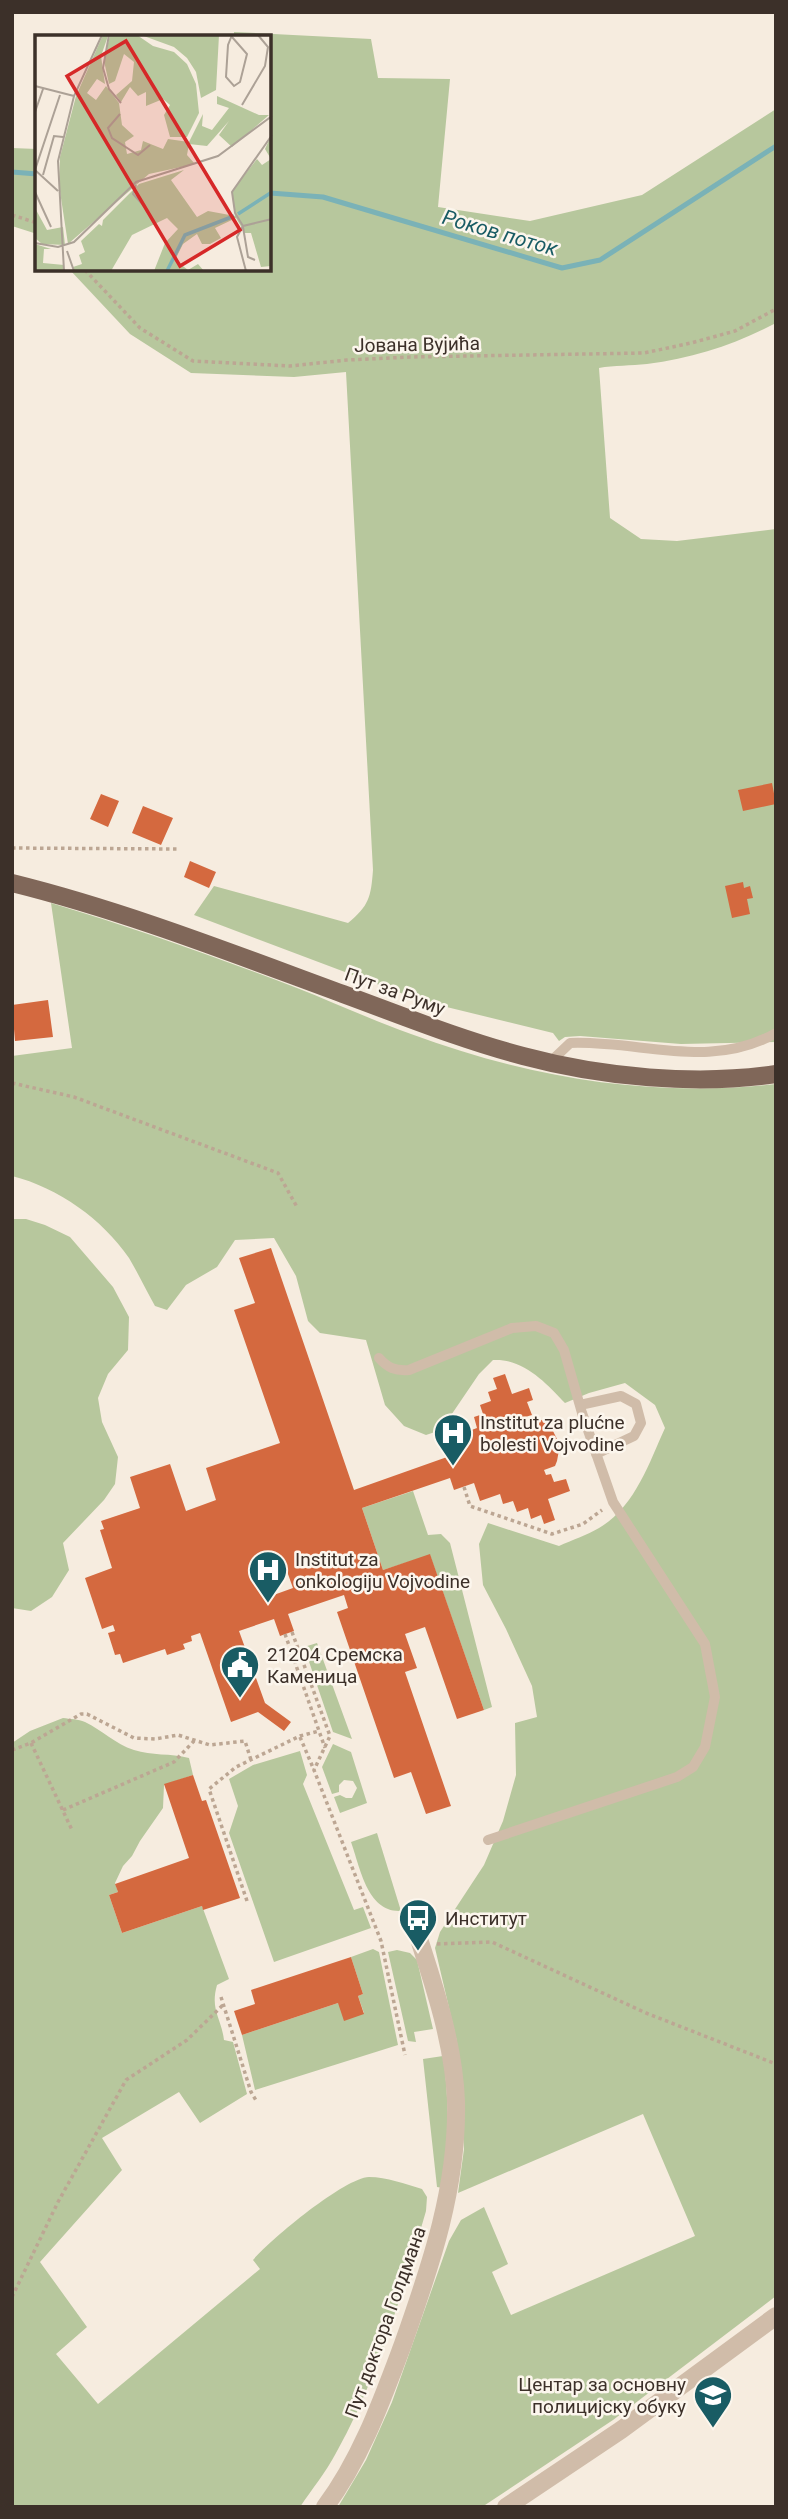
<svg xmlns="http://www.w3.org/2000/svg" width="788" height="2519" font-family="Roboto,sans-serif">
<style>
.green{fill:#b7c79d}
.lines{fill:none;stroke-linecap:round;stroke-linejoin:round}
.stream{stroke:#7ab2b7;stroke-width:5}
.building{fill:#d4693f;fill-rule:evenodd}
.path{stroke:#bca693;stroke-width:3.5;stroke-dasharray:3.5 3.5;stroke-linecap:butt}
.service{stroke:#d0bca9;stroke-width:10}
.minor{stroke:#d0bca9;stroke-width:18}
.primary{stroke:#806759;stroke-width:18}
.labels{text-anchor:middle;stroke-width:5;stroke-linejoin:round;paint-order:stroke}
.street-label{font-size:19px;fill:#3c3029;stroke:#fcf6ed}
.poi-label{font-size:19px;fill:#3c3029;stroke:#fcf6ed;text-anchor:start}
.water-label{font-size:21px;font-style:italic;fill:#195c64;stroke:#fcf6ed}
.inset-river{fill:none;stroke:#7ab2b7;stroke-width:3.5}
.inset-road{fill:none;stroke:#aca196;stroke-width:2}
.view{fill:#d62828;fill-opacity:0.15;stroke:#d62828;stroke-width:3.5}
.inset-edge{fill:none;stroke:#3c3029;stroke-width:3.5}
</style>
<rect width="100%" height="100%" fill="#f6ecdf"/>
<path class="green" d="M234 32 371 39 378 78 450 79 438 207 530 221 642 195 776 109V323C734 345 694 358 647 364 631 366 614 365 599 368L610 518 641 539 677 541 776 529V1042L681 1044 580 1036 565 1037 559 1041 553 1033 422 1001 194 915 214 886 348 923C369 906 371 897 373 870L346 372 294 377 191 373 130 334 70 270H270V37H234Z
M12 148 37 149V234L12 226Z
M51 903C134 928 216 957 297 988 335 1003 372 1020 411 1034 530 1078 649 1098 776 1084V2296L613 2420 482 2507H338L366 2460 392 2402 449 2241 461 2220 484 2207 508 2264 492 2272 511 2315 695 2236 643 2114 458 2193 464 2149 457 2042 435 1948 440 1932 484 1865 503 1821 516 1775 515 1723 537 1717 532 1686 506 1629 483 1585 479 1544 488 1523 559 1546C572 1540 587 1535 599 1528 635 1507 649 1463 665 1428L655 1405 625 1383 589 1393 565 1403C546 1383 523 1358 493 1360L479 1374 441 1430 426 1435 404 1426 385 1405 366 1340 320 1333 308 1321 296 1276 274 1238 235 1240 217 1267 186 1285 167 1310 155 1306C146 1290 138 1273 129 1258 102 1219 59 1188 12 1176V1056L72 1048Z
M12 1219H26L45 1225 70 1237 113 1287 129 1317 128 1350 108 1374 98 1398 102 1422 118 1457 115 1484 104 1500 63 1543 69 1570 52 1597 31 1611 12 1608Z
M413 1491 428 1535 441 1534 450 1543 492 1707 484 1710 430 1555 383 1570 362 1508Z
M317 1643 352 1739 333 1732 304 1647Z
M63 1718C70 1719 78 1719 85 1722 102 1730 115 1744 134 1750 152 1756 170 1753 189 1758L193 1775 164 1785 163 1808 140 1841 132 1856 123 1866 115 1883 118 1892 109 1895 122 1933 202 1906 229 1979 217 1985C210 2010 221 2017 224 2040L233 2042 247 2094 200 2123 179 2092 102 2138 122 2170 40 2262 87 2327 56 2354 98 2404 260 2269 253 2260C270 2240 344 2178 369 2177 387 2177 405 2184 422 2189L427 2197 426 2211C402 2293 378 2378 336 2453 326 2472 312 2489 300 2507H12V1743L30 1731Z
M333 1744 351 1752 367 1803 340 1813 334 1797 340 1795 346 1798H352L357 1788 353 1781 344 1780 339 1785V1792L332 1794 322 1767Z
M300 1751 307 1775 303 1784 354 1910 363 1907 371 1928 274 1962 229 1833 238 1806 229 1779 253 1765Z
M377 1833 401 1911H399C367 1911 360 1867 351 1842Z
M373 1949 379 1952 398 2045 255 2090 242 2035 338 2003 364 2013 358 1996 363 1994 351 1957Z
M397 1950 410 1953 417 1960 433 2029 414 2032 416 2042 408 2041 388 1952Z
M443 2056C450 2101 448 2143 443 2188L437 2187 423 2059Z"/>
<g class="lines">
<path class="stream" d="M12 172 37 174
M270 193 323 197 562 268 600 260 776 146"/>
</g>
<path class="building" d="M772 783 776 804 743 811 738 790Z
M101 794 119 801 108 827 90 819Z
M143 806 173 818 161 845 132 833Z
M190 861 216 872 209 888 184 877Z
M743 882 744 888 750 886 753 898 747 899 750 914 732 918 725 886Z
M48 1000 53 1037 15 1041 12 1005Z
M271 1248 354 1490 464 1451 458 1435 477 1428 474 1417 483 1414 480 1405 491 1401 488 1392 497 1389 493 1378 505 1374 512 1394 529 1388 533 1400 527 1402 532 1415 525 1417 527 1422 538 1418 543 1421 552 1429 557 1439 559 1450 557 1461 555 1466 544 1470 546 1475 551 1474 554 1482 566 1479 570 1491 548 1499 555 1520 544 1524 541 1515 531 1519 528 1508 517 1512 513 1501 503 1504 500 1494 480 1501 474 1483 454 1490 450 1478 362 1508 383 1570 430 1554 484 1710 457 1719 425 1627 405 1634 417 1668 405 1672 451 1806 426 1814 411 1772 394 1778 337 1612 348 1608 344 1595 288 1614 294 1631 280 1636 274 1619 239 1631 265 1703 291 1722 284 1731 258 1712 231 1722 200 1633 191 1636 192 1641 183 1644 185 1649 167 1655 165 1649 123 1663 120 1654 115 1655 108 1633 115 1631 113 1625 102 1629 85 1578 112 1568 100 1530 104 1529 101 1521 140 1508 130 1477 170 1464 186 1511 216 1500 206 1468 280 1443 234 1310 255 1303 239 1258ZM284 1563 293 1588 268 1597 259 1571Z
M193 1775 202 1801 206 1800 240 1898 203 1910 202 1906 122 1933 109 1895 118 1892 115 1884 189 1858 164 1784Z
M351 1957 363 1994 358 1996 364 2014 344 2021 338 2003 242 2035 234 2011 255 2004 251 1990Z"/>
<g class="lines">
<path class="path" d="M12 215 37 223
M85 270 140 328 193 361 290 366 347 360 410 357 644 353 691 343 735 331 776 309
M12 848 179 849
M12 1083 74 1097 278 1173 297 1207
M464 1487 470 1506 552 1534 583 1524 602 1510
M292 1632 330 1736 314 1770 381 1941 405 2055
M285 1634 325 1748
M300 1737 314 1770
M31 1743 72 1830
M12 1750 31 1743 81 1714H87L134 1738 155 1739 178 1735 210 1745 245 1741 251 1760
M63 1810 174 1762 194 1741
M247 1901 209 1789 236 1767 300 1736 319 1731
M437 1944 492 1942 646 2013 776 2064
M221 1997 251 2092 257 2102
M12 2297 58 2202 126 2080 187 2040 223 2005"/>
<path class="service" d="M550 1062 570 1043C640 1040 710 1071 776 1033
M379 1358C388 1368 395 1371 409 1370L512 1328 536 1326 554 1333 564 1350 582 1413 613 1502 705 1644 715 1697 705 1747 693 1767 677 1777 488 1840
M580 1405 621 1396 636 1404 641 1423 634 1436 596 1454"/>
<path class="minor" d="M325 2507C361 2459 382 2400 403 2344 431 2265 458 2186 456 2101 454 2046 435 1988 418 1936
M506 2507 621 2430 776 2316"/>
<path class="primary" d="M12 883C125 911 234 954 343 994 403 1016 462 1040 523 1056 601 1077 697 1086 776 1074"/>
</g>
<defs>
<g id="hospital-pin" transform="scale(2.0125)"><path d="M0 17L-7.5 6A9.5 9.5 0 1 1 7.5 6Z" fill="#195c64" stroke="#fcf6ed"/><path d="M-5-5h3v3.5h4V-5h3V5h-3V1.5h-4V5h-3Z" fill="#fff"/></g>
<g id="civic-pin" transform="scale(2.0125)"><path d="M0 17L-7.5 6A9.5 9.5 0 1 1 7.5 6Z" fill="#195c64" stroke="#fcf6ed"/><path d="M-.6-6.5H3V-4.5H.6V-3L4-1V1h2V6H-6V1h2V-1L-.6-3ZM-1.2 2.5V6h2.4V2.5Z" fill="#fff"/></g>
<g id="bus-pin" transform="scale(2.0125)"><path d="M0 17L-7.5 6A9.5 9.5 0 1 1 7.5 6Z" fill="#195c64" stroke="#fcf6ed"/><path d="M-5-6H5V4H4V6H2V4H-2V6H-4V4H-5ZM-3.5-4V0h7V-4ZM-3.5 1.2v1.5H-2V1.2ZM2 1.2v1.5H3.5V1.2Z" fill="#fff"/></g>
<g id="school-pin" transform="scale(2.0125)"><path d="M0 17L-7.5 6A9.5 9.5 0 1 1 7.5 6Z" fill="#195c64" stroke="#fcf6ed"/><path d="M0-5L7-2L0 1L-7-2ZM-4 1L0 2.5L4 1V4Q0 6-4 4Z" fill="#fff"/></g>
</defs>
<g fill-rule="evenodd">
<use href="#hospital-pin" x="453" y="1433"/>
<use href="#hospital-pin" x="268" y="1570"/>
<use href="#civic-pin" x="240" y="1665"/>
<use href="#bus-pin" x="418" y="1918"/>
<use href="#school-pin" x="713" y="2395"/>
</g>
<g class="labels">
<g class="street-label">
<text transform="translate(417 344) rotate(-1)" y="7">Јована Вујића</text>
<text transform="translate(395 991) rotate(20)" y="7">Пут за Руму</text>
<text transform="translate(385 2322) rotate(-70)" y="7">Пут доктора Голдмана</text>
</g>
<g class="poi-label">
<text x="480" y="1429">Institut za plućne<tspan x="480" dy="22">bolesti Vojvodine</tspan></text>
<text x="295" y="1566">Institut za<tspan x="295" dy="22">onkologiju Vojvodine</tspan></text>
<text x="267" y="1661">21204 Сремска<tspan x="267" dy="22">Каменица</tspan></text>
<text x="445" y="1925">Институт</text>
<text x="686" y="2391" text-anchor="end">Центар за основну<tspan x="686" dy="22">полицијску обуку</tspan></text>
</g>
<g class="water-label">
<text transform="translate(500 233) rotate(16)" y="7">Роков поток</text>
</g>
</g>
<g transform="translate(35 35)">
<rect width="236" height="236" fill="#f6ecdf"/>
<path d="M68 0 73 1 66 21 70 49 62 44 52 58 61 65 71 51 84 68 87 90 99 101 90 107 92 119 106 115 108 106 128 114 133 104 154 107 168 79 167 91 177 95 194 73 182 69V61L224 80H234L197 112 184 100 194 86 172 111 154 109 152 120 160 129 114 139 33 209 24 150 25 122 41 61ZM75 0H102L118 11 139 17 152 29 161 49 164 78 152 102H135L129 80 135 70 128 64 111 71V57L103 61 95 52 86 67 81 60 97 46 99 27 89 19 80 46 74 49 69 26ZM106 0H184L181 55 166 63 161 37 152 23 139 12ZM236 101V231L226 232 216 198H210L201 183 180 193 186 203 175 209H167L162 199 148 209 140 225 153 235 163 229 169 236H119L130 208 143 194 132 183 97 200 76 236H39L38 232 47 229 44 220 50 217 46 206 64 189 67 191 68 185 104 149 149 135 136 145 162 182 173 176 200 181 197 156 222 124 227 130 236 124 230 114ZM0 173 12 195 28 192 30 210 7 209 0 203ZM0 209 16 214H9L8 228 29 230 28 236H0Z" fill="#b7c79d"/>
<path class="inset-river" d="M203 179 237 157M132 236 150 200 199 181"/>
<path class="inset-road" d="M74 0 68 33 74 54 86 68M197 2 212 19 205 47 199 51 191 42 193 10 197 0M0 51 39 61M207 70 230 31 233 12 223 0M0 77 8 54M85 79 73 93 77 103 103 120 115 110M8 140 19 101 28 102M101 150 98 159 109 171M23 156 0 135 25 60M0 157 16 192M208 191 200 178 197 157 237 100M208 191 202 202 211 236M208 191 237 184M208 192 213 222 220 225M0 208 23 212 39 207 101 147 183 121 237 81M32 216 39 236M29 236 23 126 39 61 67 0"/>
<path class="view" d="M91 6 205 195 145 231 32 41Z"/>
<rect width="236" height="236" class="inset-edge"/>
</g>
<rect width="788" height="2519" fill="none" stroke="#3c3029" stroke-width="28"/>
</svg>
